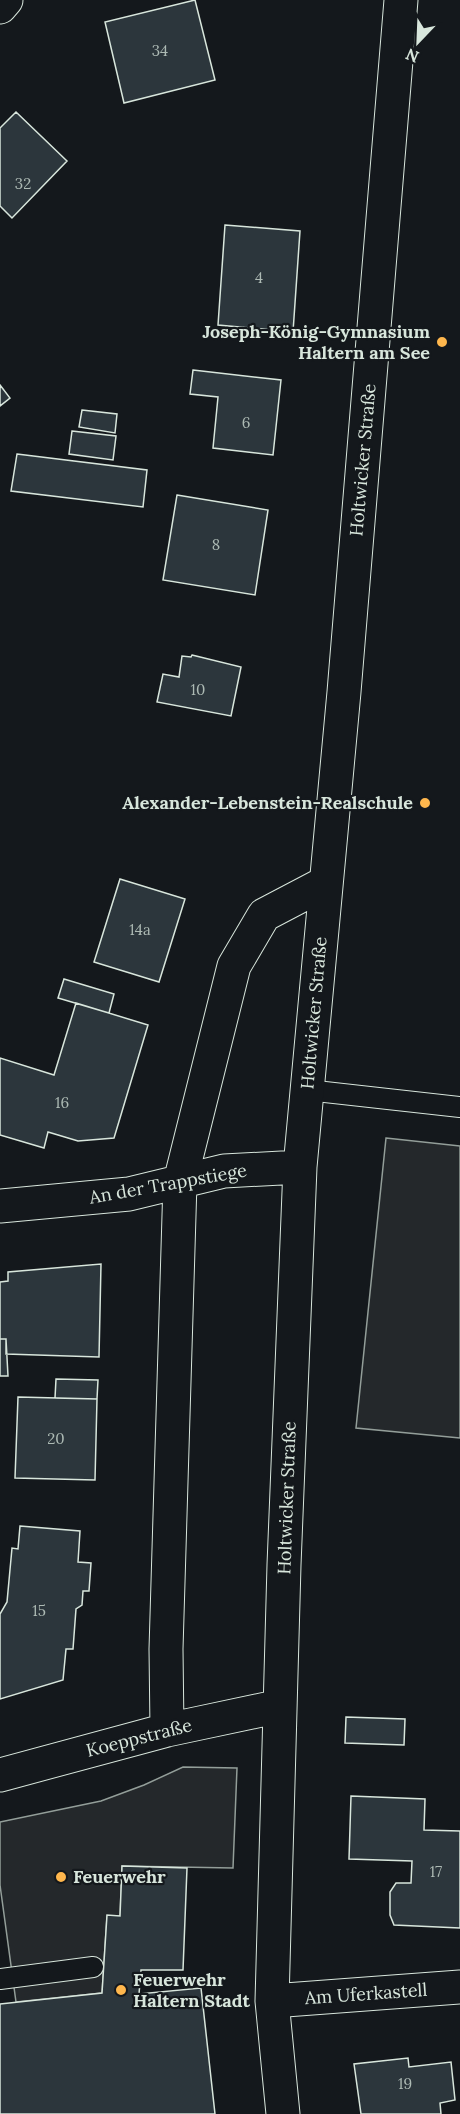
<svg xmlns="http://www.w3.org/2000/svg" width="460" height="2114" font-family="Lora,serif">
<style>
.parking{fill:#24282b;stroke:#939e99;stroke-width:1.5}
.building{fill:#2c363c;stroke:#d8e6dc;stroke-width:1.5}
.lines{fill:none;stroke-linecap:round;stroke-linejoin:round}
.lane-casing{stroke:#d8e6dc;stroke-width:22}
.street-casing{stroke:#d8e6dc;stroke-width:35}
.lane{stroke:#14181c;stroke-width:20}
.street{stroke:#14181c;stroke-width:33}
.poi-dot{fill:#ffb74d;stroke:#14181c;stroke-width:2}
.labels{text-anchor:middle;stroke-width:4.5;stroke-linejoin:round;paint-order:stroke}
.number-label{font-size:15px;fill:#adbab4}
.poi-label{font-size:18px;font-weight:bold;fill:#d8e6dc;stroke:#14181c;text-anchor:end}
.street-label{font-size:18px;fill:#d8e6dc;stroke:#14181c}
</style>
<rect width="100%" height="100%" fill="#14181c"/>
<path class="parking" d="M386 1138 460 1146V1438L356 1428Z
M183 1767 237 1768 233 1868 122 1866 120 1916H107L102 1993 16 2002 0 1885V1822L101 1801 144 1785Z"/>
<path class="building" d="M195 0 215 80 124 103 105 22Z
M16 112 67 161 12 218 0 206V128Z
M225 225 300 231 293 332 218 325Z
M193 370 281 380 273 455 213 448 218 397 190 394Z
M0 385 10 398 0 406Z
M82 410 117 414 115 433 79 427Z
M72 431 116 436 113 460 69 454Z
M17 454 147 470 143 507 11 491Z
M177 495 268 510 255 595 163 580Z
M192 655 241 667 231 716 157 702 163 674 179 677 182 656 191 657Z
M120 879 185 899 159 982 94 962Z
M64 979 114 994 109 1013 58 998Z
M76 1003 148 1025 114 1138 78 1141 48 1132 44 1148 0 1135V1058L54 1075Z
M101 1264 99 1357 6 1354V1339H0V1282L8 1281V1272Z
M0 1339H6L8 1376H0Z
M56 1379 98 1380 97 1399 55 1398Z
M18 1397 97 1399 95 1480 15 1478Z
M20 1526 80 1531 78 1562 91 1563 89 1591H83L82 1605 76 1609 73 1649H66L63 1680 0 1699V1614L7 1602 12 1548 18 1549Z
M346 1717 405 1719 404 1745 345 1743Z
M351 1796 425 1799 424 1830 460 1831V1928L394 1925 390 1915V1892L396 1883H411L412 1861 349 1859Z
M122 1866 187 1868 183 1970H141L139 1994 201 1988 215 2114H0V2004L102 1993 107 1915 120 1916Z
M408 2058 409 2067 451 2062 455 2100 440 2103 441 2114H361L354 2064Z"/>
<g class="lines">
<g class="lane-casing">
<path id="lane" d="M307 1090 460 1107
M0 1979 93 1967"/>
</g>
<g class="street-casing">
<path id="street" d="M0 7 6 0
M0 1206 129 1194 224 1171 300 1167
M167 1730 166 1649 180 1182 234 966 264 915 325 883
M0 1775 167 1730 280 1706
M272 2001 460 1987
M283 2114 272 2001 284 1565 300 1167 344 692 401 0"/>
</g>
<use href="#lane" class="lane"/>
<use href="#street" class="street"/>
</g>
<g class="poi-dot">
<circle cx="442" cy="342" r="6"/>
<circle cx="425" cy="803" r="6"/>
<circle cx="61" cy="1877" r="6"/>
<circle cx="121" cy="1990" r="6"/>
</g>
<g class="labels">
<g class="number-label">
<text x="160" y="56">34</text>
<text x="23" y="189">32</text>
<text x="259" y="283">4</text>
<text x="246" y="428">6</text>
<text x="216" y="550">8</text>
<text x="198" y="695">10</text>
<text x="140" y="935">14a</text>
<text x="62" y="1108">16</text>
<text x="56" y="1444">20</text>
<text x="39" y="1616">15</text>
<text x="436" y="1877">17</text>
<text x="405" y="2089">19</text>
</g>
<g class="poi-label">
<text x="430" y="338">Joseph-König-Gymnasium<tspan x="430" dy="21">Haltern am See</tspan></text>
<text x="413" y="809">Alexander-Lebenstein-Realschule</text>
<text x="73" y="1883" text-anchor="start">Feuerwehr</text>
<text x="133" y="1986" text-anchor="start">Feuerwehr<tspan x="133" dy="21">Haltern Stadt</tspan></text>
</g>
<g class="street-label">
<text transform="translate(363 460) rotate(-85)" y="6">Holtwicker Straße</text>
<text transform="translate(314 1013) rotate(-85)" y="6">Holtwicker Straße</text>
<text transform="translate(168 1184) rotate(-10)" y="6">An der Trappstiege</text>
<text transform="translate(287 1498) rotate(-88)" y="6">Holtwicker Straße</text>
<text transform="translate(139 1738) rotate(-14)" y="6">Koeppstraße</text>
<text transform="translate(366 1994) rotate(-4)" y="6">Am Uferkastell</text>
</g>
</g>
<g transform="translate(418 42) rotate(203)" stroke="#14181c" stroke-width="4.5" paint-order="stroke">
<path d="M0-4.5L10 22L0 15L-10 22Z" fill="#d8e6dc"/>
<text y="-9" font-size="16" font-weight="bold" text-anchor="middle" fill="#d8e6dc">N</text>
</g>
</svg>
